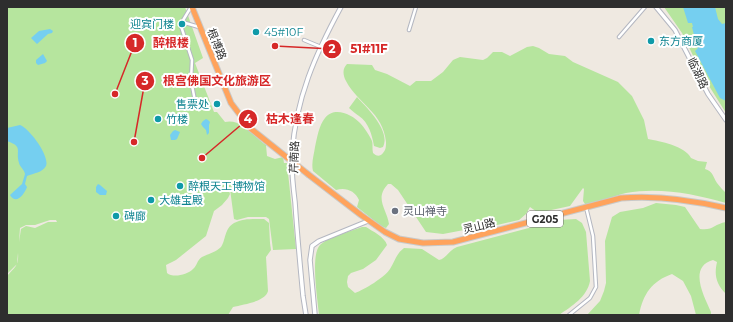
<svg xmlns="http://www.w3.org/2000/svg" width="733" height="322" font-family="Montserrat,'Noto Sans SC',sans-serif">
<style>
.green{fill:#b6e59e;fill-rule:evenodd}
.water{fill:#75cff0}
.lines{fill:none;stroke-linecap:round;stroke-linejoin:round}
.street-casing{stroke:#b4b7c1;stroke-width:4.5}
.secondary-casing{stroke:#b4b7c1;stroke-width:5.5}
.highway-casing{stroke:#c9c9c9;stroke-width:7}
.street{stroke:#fff;stroke-width:2.5}
.secondary{stroke:#fff;stroke-width:3.5}
.highway{stroke:#ffa35c;stroke-width:5}
.highway-bridge-casing{stroke:#c9c9c9;stroke-width:7;stroke-linecap:butt}
.highway-bridge{stroke:#ffa35c;stroke-width:5}
.culture-dot{fill:#0f9aa8;stroke:#fff;stroke-width:1.5}
.worship-dot{fill:#6b7280;stroke:#fff;stroke-width:1.5}
.labels{text-anchor:middle;stroke-width:4;stroke-linejoin:round;paint-order:stroke}
.shield{fill:#fff;stroke:#6d6d6d;stroke-width:1}
.shield-label{font-size:10px;font-weight:bold;fill:#2e2e2e}
.culture-label{font-size:11px;fill:#0d838f;stroke:#fff;text-anchor:start}
.street-label{font-size:11px;fill:#2e2e2e;stroke:#fff}
.worship-label{font-size:11px;fill:#5b616d;stroke:#fff;text-anchor:start}
.leader{fill:none;stroke:#d62828;stroke-width:1.5}
.callout-dot{fill:#d62828;stroke:#fff;stroke-width:1.5}
.mark-label{font-size:12px;text-anchor:middle;font-weight:bold;fill:#fff}
.callout-label{font-size:12px;text-anchor:middle;font-weight:bold;fill:#d62828;stroke:#fff;stroke-width:4;stroke-linejoin:round;paint-order:stroke}
</style>
<rect width="100%" height="100%" fill="#efe9e1"/>
<path class="green" d="M7 7H185L203 58 195 63 214 112H217L225 122C241 118 254 137 266 145L267 156 275 159 283 157 284 163H287L296 249 273 250 269 219 266 217H248L237 220 234 219 230 189 228 188 230 194 228 198 222 205 214 211 206 236 176 260 166 265 167 273C173 278 187 275 193 269 197 266 197 260 202 257 208 254 216 252 221 247 226 240 224 229 234 223 243 218 254 219 264 219L269 223 270 243 271 250 266 257 268 291C265 302 244 304 233 307L228 315H7V276C15 267 19 266 18 253L17 264 7 274ZM50 220H56L57 222H48L35 228 26 226 21 229 19 242 20 228 26 225H35Z
M664 7H726V113L704 78 682 33Z
M533 46 539 48 549 54 565 56 573 62 618 82 632 96 644 120 648 139C660 141 685 146 691 158L698 161 707 162 705 169C713 171 713 177 717 183 720 187 723 190 726 193V203C694 194 660 187 626 193 613 196 598 204 585 204L583 201 584 189 583 188 570 206 542 212H537L530 207 526 214 519 220 480 229 464 230 443 234 426 232 398 190 391 184H388C374 199 387 209 389 224L386 228 381 226 357 207 359 200C355 191 346 187 336 190L313 171C311 163 314 155 315 147 317 138 319 125 325 118 334 106 352 114 360 123 364 127 370 136 372 141 373 144 372 149 373 153 376 156 380 157 383 153 386 150 386 146 386 142 383 112 358 104 346 81 343 75 342 69 347 64L372 65 375 70 387 74 410 86 416 81H431L443 72 453 60 460 57 483 60 487 58 493 52H502L510 56 527 47Z
M357 97C367 108 391 131 383 147L380 148 374 146C372 135 369 123 359 116 355 113 352 111 349 108Z
M656 203 676 205 685 207 700 229C713 231 714 224 726 222V294C716 284 714 275 717 262L713 260C688 267 704 296 711 312V315H696L691 296 683 281 672 274C652 281 643 294 639 315H587L600 301 604 291 606 283 605 241 612 217 620 212 643 208Z
M576 219 582 223 586 232 590 281C587 297 572 306 559 315H319C318 301 310 255 320 245 327 238 351 231 362 227H366C372 231 385 237 387 245L376 260 363 269 351 273 348 276 347 282 348 287 355 293C364 290 385 277 390 269 395 261 396 254 404 248L422 249 439 260C446 259 449 250 457 247L559 220Z"/>
<path class="water" d="M683 7H715L718 19 722 24 726 23V101L720 98 695 51 698 48 696 44 694 45 692 40 695 39 692 27H693L692 23H688Z
M50 29 53 31 52 33 48 34 37 44 31 38 39 31Z
M43 54 47 61 45 63 38 65 36 63V60Z
M206 119 208 120 210 122 209 125V133L207 135 206 130 203 127 201 124 203 121Z
M20 125C29 128 50 156 46 166 42 173 34 173 27 176L25 184 27 187C24 195 16 205 10 195L22 184 25 174C24 169 20 167 19 163 15 150 24 147 7 141V128Z
M175 130 180 132 177 139 175 140H171L170 135 173 131Z
M98 184 100 185 107 191 106 195H100L96 192V187Z"/>
<g class="lines">
<g class="street-casing">
<path id="street" d="M191 7 182 22 199 27
M182 22 181 26 192 60 191 80 195 101
M409 30 416 7
M619 37 645 7
M304 40 321 47
M569 315 590 298 596 287 593 236 586 207"/>
</g>
<g class="secondary-casing">
<path id="secondary" d="M656 7 675 30 708 94 726 120
M306 315 303 296C300 264 297 233 295 202 293 186 291 169 292 153 296 98 315 55 341 7
M315 315 310 260 312 246 319 241 368 221"/>
</g>
<g class="highway-casing">
<path id="highway" d="M192 7 231 103 250 128
M309 175 361 215 385 232 399 239 423 243 453 242 621 198C656 195 692 200 726 208"/>
</g>
<use href="#street" class="street"/>
<use href="#secondary" class="secondary"/>
<use href="#highway" class="highway"/>
<g class="highway-bridge-casing">
<path id="highway-bridge" d="M250 128 309 175"/>
</g>
<use href="#highway-bridge" class="highway-bridge"/>
</g>
<g class="culture-dot">
<circle cx="182" cy="24" r="4"/>
<circle cx="256" cy="32" r="4"/>
<circle cx="651" cy="41" r="4"/>
<circle cx="217" cy="104" r="4"/>
<circle cx="158" cy="119" r="4"/>
<circle cx="180" cy="186" r="4"/>
<circle cx="151" cy="200" r="4"/>
<circle cx="116" cy="216" r="4"/>
</g>
<circle class="worship-dot" cx="395" cy="211" r="4"/>
<g class="labels">
<rect class="shield" x="527" y="211" width="36" height="16" rx="3"/>
<g class="shield-label">
<text x="545" y="223">G205</text>
</g>
<g class="culture-label">
<text x="174" y="28" text-anchor="end">迎宾门楼</text>
<text x="264" y="36">45#10F</text>
<text x="659" y="45">东方商厦</text>
<text x="209" y="108" text-anchor="end">售票处</text>
<text x="166" y="123">竹楼</text>
<text x="188" y="190">醉根天工博物馆</text>
<text x="159" y="204">大雄宝殿</text>
<text x="124" y="220">碑廊</text>
</g>
<g class="street-label">
<text transform="translate(217 44) rotate(68)" y="4">根博路</text>
<text transform="translate(698 73) rotate(64)" y="4">临湖路</text>
<text transform="translate(294 157) rotate(-88)" y="4">芹南路</text>
<text transform="translate(479 226) rotate(-14)" y="4">灵山路</text>
</g>
<g class="worship-label">
<text x="403" y="215">灵山禅寺</text>
</g>
</g>
<path class="leader" d="M115 94L135 43M275 46L332 49M134 142L145 81M202 158L248 119"/>
<g class="callout-dot">
<circle cx="115" cy="94" r="4"/>
<circle cx="275" cy="46" r="4"/>
<circle cx="134" cy="142" r="4"/>
<circle cx="202" cy="158" r="4"/>
<circle cx="135" cy="43" r="10"/>
<circle cx="332" cy="49" r="10"/>
<circle cx="145" cy="81" r="10"/>
<circle cx="248" cy="119" r="10"/>
</g>
<g class="mark-label">
<text x="135" y="47">1</text>
<text x="332" y="53">2</text>
<text x="145" y="85">3</text>
<text x="248" y="123">4</text>
</g>
<g class="callout-label">
<text x="171" y="47">醉根楼</text>
<text x="369" y="53">51#11F</text>
<text x="217" y="85">根宫佛国文化旅游区</text>
<text x="290" y="123">枯木逢春</text>
</g>
<rect width="733" height="322" fill="none" stroke="#2e2e2e" stroke-width="16"/>
</svg>
